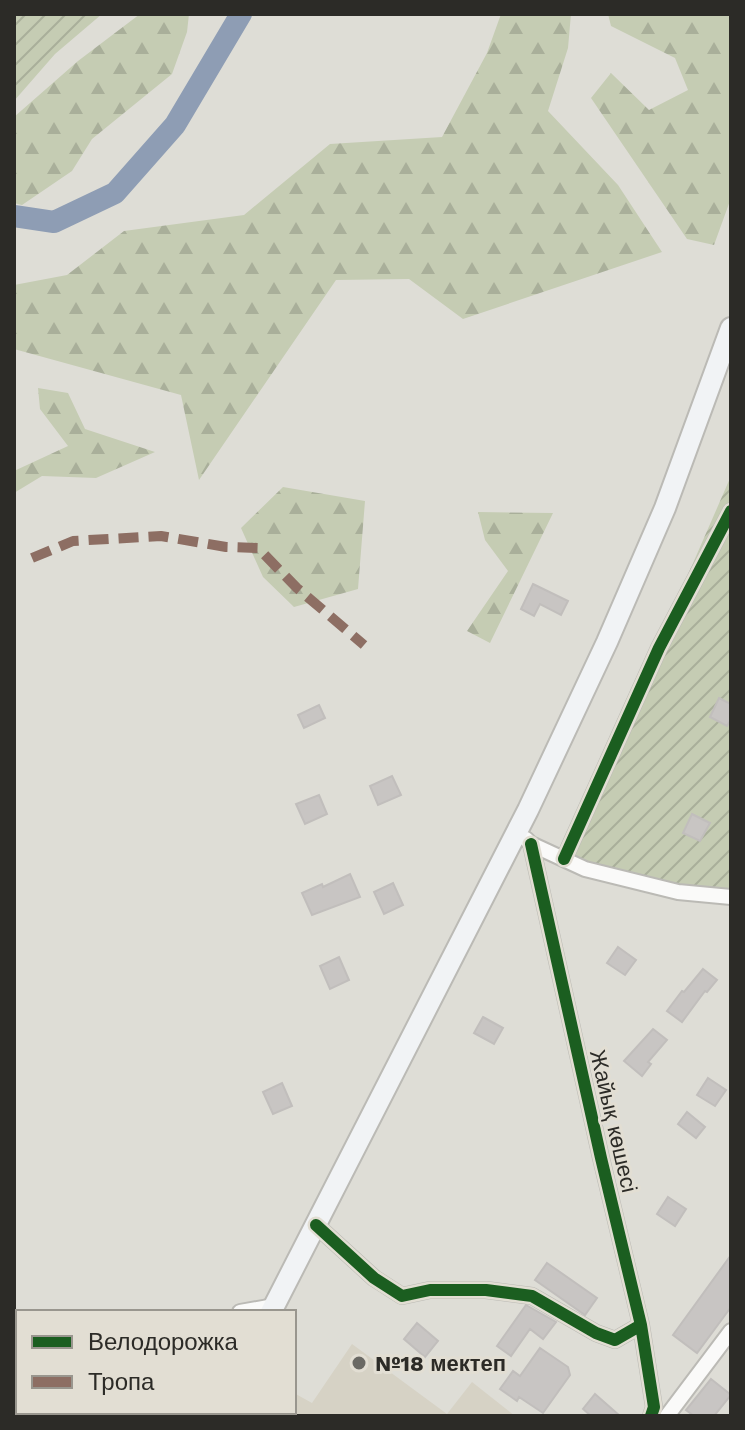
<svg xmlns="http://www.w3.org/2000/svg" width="745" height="1430" font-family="'Work Sans',sans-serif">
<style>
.built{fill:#d6d2c5}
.forest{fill:url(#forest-firs)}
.garden{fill:url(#garden-furrows)}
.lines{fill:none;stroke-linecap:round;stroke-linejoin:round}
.river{stroke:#8e9db4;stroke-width:22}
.building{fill:#c8c5c3;stroke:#c1bebc;stroke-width:2}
.minor-casing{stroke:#bbbab5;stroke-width:18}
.secondary-casing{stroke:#bbbab5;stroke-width:24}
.minor{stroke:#fafaf9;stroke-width:14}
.secondary{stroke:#f1f3f5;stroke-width:20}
.quiet{stroke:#8d6e63;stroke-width:10;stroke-dasharray:20 10;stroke-linecap:butt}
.cycleway-casing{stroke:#e2ded3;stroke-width:17}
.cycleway{stroke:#1b5e20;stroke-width:12}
.poi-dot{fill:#6a6964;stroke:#e2ded3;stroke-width:3}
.labels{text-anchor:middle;stroke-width:6;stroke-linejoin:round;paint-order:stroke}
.street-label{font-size:22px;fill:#2c2b27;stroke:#e2ded3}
.poi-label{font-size:22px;font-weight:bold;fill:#2c2b27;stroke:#e2ded3;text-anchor:start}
</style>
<defs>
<pattern id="forest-firs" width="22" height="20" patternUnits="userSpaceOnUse" patternTransform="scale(2)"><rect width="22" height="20" fill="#c5ccb3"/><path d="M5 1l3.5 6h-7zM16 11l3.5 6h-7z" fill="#a9af9a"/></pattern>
<pattern id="garden-furrows" width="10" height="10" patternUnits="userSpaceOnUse" patternTransform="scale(2)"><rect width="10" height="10" fill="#c5ccb3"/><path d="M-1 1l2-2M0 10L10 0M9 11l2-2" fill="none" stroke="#a9af9a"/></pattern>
</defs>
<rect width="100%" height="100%" fill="#deddd6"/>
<path class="built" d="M352 1344 447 1414 472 1382 515 1416H279L282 1412H294V1393L312 1403Z"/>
<path class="forest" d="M140 14H189L187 32 172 74 92 139 72 171 22 205 14 203V117L78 61Z
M501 14H571L568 48 548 111 618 185 662 252 463 319 409 279 336 280 199 480 181 395 14 349V285L67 275 124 231 244 215 330 144 442 137 487 53Z
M608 14H731V198L714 245 687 239 591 98 611 73 649 110 688 90 675 58 611 26Z
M38 388 68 393 85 429 155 452 96 478 42 476 14 493V471L68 446 40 409Z
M283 487 365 501 358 589 294 607 263 577 241 528Z
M478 512 553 513 490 643 467 631 508 571 485 540Z"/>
<path class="garden" d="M14 14H102L55 54 14 101Z
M731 476V895L634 881 564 859Z"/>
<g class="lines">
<path class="river" d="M14 216 54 222 115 193 175 125 241 14"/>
</g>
<path class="building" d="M533 584 568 601 561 615 540 604 534 616 521 609Z
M719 698 731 704V719L727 726 710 717Z
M319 705 325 718 304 728 298 715Z
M392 776 401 795 378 805 370 786Z
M319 795 327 814 305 824 296 804Z
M692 814 710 823 700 841 683 833Z
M350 874 360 897 312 915 302 893 322 884 323 887Z
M393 883 403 905 384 914 374 892Z
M618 947 636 960 625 975 607 963Z
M339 957 349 980 330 989 320 966Z
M703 969 717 980 707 992 705 991 682 1022 667 1011 682 991 684 992Z
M483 1017 503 1028 494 1044 474 1033Z
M653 1029 667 1040 648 1062 651 1064 642 1076 624 1061Z
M708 1078 726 1090 715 1106 697 1095Z
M282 1083 292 1106 273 1114 263 1092Z
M687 1112 705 1127 696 1138 678 1124Z
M668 1197 686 1209 675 1226 657 1214Z
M731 1255V1307L697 1353 673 1335Z
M547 1263 597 1298 585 1315 535 1280Z
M526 1305 556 1322 543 1339 530 1329 511 1356 497 1346Z
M417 1323 438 1341 425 1357 404 1339Z
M540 1348 568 1367 570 1375 543 1413 519 1397 517 1401 500 1389 513 1371 520 1376Z
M711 1379 731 1395 714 1416H694L686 1410Z
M595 1394 620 1416H591L583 1409Z"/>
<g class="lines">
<g class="minor-casing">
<path id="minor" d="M526 839 531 844 585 869 678 892 731 897
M531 844 601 1158 641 1325 654 1407 651 1416
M564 859 659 648 731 511
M316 1225 374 1278 402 1296 430 1290H486L532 1296 596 1333 615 1340 641 1325
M240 1312 274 1306
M14 1384 18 1383
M667 1416 731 1331"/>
</g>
<g class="secondary-casing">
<path id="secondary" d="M271 1312 528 810 607 642 665 508 731 328
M218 1416 220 1412"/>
</g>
<use href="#minor" class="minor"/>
<use href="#secondary" class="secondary"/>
<path class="quiet" d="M32 558 73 541 161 536 226 547 258 548 297 588 364 645"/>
<g class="cycleway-casing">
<path id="cycleway" d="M531 844 601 1158 641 1325 654 1407 651 1416
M564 859 659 648 731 511
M316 1225 374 1278 402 1296 430 1290H486L532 1296 596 1333 615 1340 641 1325"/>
</g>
<use href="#cycleway" class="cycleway"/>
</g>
<circle class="poi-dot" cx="359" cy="1363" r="8"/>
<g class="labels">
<g class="street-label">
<text transform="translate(614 1121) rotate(77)" y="8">Жайық көшесі</text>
</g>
<g class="poi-label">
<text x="375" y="1371">№18 мектеп</text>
</g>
</g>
<rect width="745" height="1430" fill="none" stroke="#2c2b27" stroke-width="32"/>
<rect x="16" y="1310" width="280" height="104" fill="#e2ded3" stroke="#99968e" stroke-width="2"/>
<rect x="32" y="1336" width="40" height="12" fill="#1b5e20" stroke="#99968e" stroke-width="2"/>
<text x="88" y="1350" font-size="24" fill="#2c2b27">Велодорожка</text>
<rect x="32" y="1376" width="40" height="12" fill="#8d6e63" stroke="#99968e" stroke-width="2"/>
<text x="88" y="1390" font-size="24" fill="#2c2b27">Тропа</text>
</svg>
